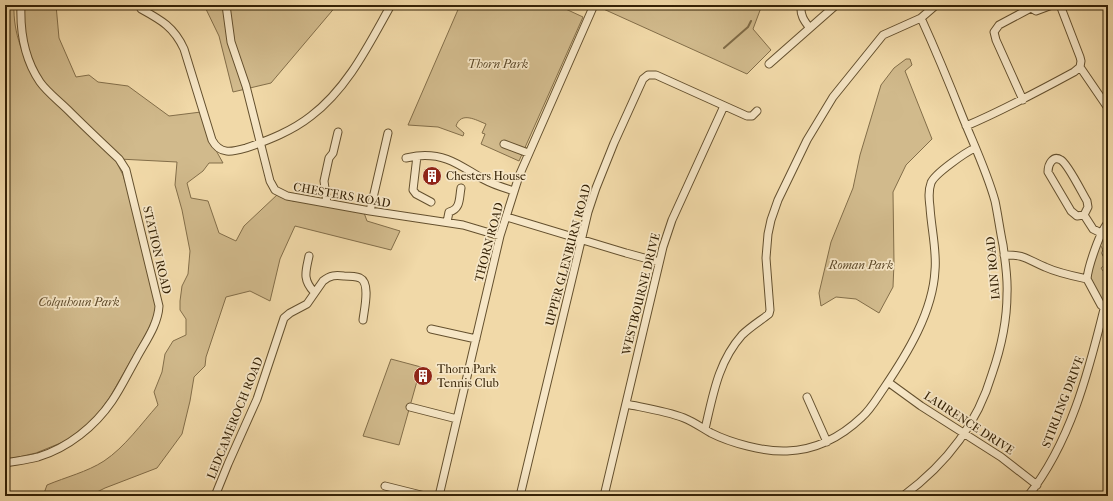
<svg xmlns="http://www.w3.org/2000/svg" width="1113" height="501" font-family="'IM FELL French Canon',serif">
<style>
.green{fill:#d1ba8c;stroke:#836e49}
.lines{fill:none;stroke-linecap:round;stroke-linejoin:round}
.stream{stroke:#7f6b46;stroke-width:2}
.minor-casing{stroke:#64502e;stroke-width:9}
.minor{stroke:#f6e6c6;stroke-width:7}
.labels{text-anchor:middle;stroke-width:3.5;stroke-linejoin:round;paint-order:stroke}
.park-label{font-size:12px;font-style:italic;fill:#5c4828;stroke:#f6e6c6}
.poi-label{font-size:12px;fill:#352206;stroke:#f6e6c6;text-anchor:start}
.street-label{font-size:12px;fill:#352206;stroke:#f6e6c6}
</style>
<rect width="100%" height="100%" fill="#f1d9a8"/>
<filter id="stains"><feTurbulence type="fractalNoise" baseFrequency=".005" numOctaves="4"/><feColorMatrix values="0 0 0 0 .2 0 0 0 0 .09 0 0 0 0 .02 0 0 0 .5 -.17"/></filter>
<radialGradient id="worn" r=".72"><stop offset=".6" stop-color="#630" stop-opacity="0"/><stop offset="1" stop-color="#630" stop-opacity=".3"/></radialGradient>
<path class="green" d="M5 5H14C13 35 24 56 36 82L20 20 21 5H56L59 38 76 77 89 75 98 82 128 86 169 116 201 112 213 145 223 163H209L203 171 187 183 191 198 208 201 219 233 236 241 244 226 278 194 293 201 319 202 363 210 367 221 400 231 391 250 295 226 280 259 270 301 250 291 226 297 206 357 205 366 194 377 190 401 182 434 157 468 105 488 89 496 68 494 66 496H43L47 485C66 477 87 472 104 461 125 447 141 424 158 405L154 392 162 372 165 354 173 341 186 335V319L180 310V301L182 286 188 274 190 251 182 210 175 185 177 162 119 159 116 161 123 175 134 211 155 297 156 312 147 332 110 397 94 419 68 440 36 453 5 460Z
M204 5H337L271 83 233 92 219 36Z
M460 5H557L583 17 519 161 481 144 485 134 482 133 486 124C476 120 461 111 456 126L464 133 463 136 438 127 408 125Z
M600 5H762L753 29 771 50 747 74 599 7Z
M906 59H910L912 65 905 71 932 139 906 165 893 192 894 263 893 287 879 313 856 299 836 297 821 306 819 293 831 242 853 188 860 155 881 85 894 68Z
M1100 244 1104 252 1102 253 1107 261 1105 265 1101 268 1103 271 1108 270V308L1105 306 1091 282 1090 274Z
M391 359 421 367 399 445 363 436Z"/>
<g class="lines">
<path class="stream" d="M724 48 748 27 751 21
M1105 496 1108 492"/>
<g class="minor-casing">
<path id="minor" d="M226 5 231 42 246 86 270 181 275 190 287 196 370 211 463 225 500 236
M801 5C800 15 804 21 810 28
M1060 5 1080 57 1081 61 1080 67
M141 9C161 20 174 27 184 49L212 140C220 155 232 152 246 148 269 140 292 131 311 116 348 88 369 44 391 5
M769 64 836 5
M1080 67 1108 108
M1023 100 996 40 994 32 999 25 1031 8 1036 11 1052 5
M966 126C1004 110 1039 91 1074 72L1080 67
M504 144 528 153
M406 158 417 156
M431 202 416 194 413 190 417 156C448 153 461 167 485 180 494 185 505 188 514 191
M327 203 324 181 329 158 333 153 338 132
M370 211 388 133
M1084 215 1088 207 1087 201C1082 193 1068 164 1061 160 1053 155 1048 164 1048 172L1071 211 1077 216 1084 215 1093 229 1101 233
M507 217 626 253 659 262
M447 222 449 212C461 209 459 198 461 188
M1106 253 1108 256
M1004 255C1024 254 1028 260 1045 267 1058 273 1073 276 1087 279
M309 256C306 271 302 279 314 292
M1108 311 1101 305 1087 279C1088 267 1100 231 1108 223
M431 329 476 339
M888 382 921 406 1001 457 1037 485
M807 397 827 442
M626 404C645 408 666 411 684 418 694 422 702 428 711 433 731 443 764 452 787 451 816 450 841 437 862 417 871 409 877 398 884 388 907 354 933 312 935 270 937 252 931 226 930 207 929 199 928 191 931 183 934 174 966 152 975 148
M410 407 457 419
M705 429C713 395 718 362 742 335 750 327 760 321 769 314L770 310 766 258 768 234 771 220 778 200 807 140 833 97 883 35 921 18 936 5
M5 463C16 461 27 460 38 457 68 448 95 426 112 401 121 388 128 373 136 359 145 342 158 325 159 306L126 170 119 159C102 143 85 127 68 110 59 101 47 92 40 82 25 60 20 31 21 5
M385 486 425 496
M215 496 228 464 257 399 284 318 290 313 307 304 323 281C330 275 336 275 344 276 349 276 355 276 360 278 371 283 364 310 363 320
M439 496 500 236 519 176 594 5
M520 496 588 212 596 188 614 143 643 79 648 75H656L747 116H752L757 111
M604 496 663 247 672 220 724 106
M903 496C945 465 977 425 992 374 1001 348 1007 321 1007 294 1008 277 1005 261 1003 245 1000 231 998 215 995 201 987 172 974 145 963 118 950 85 936 51 921 18
M1028 496C1070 443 1088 374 1104 309"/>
</g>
<use href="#minor" class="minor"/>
</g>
<defs>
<g id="building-disc" transform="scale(1)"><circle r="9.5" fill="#8f2418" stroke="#f6e6c6"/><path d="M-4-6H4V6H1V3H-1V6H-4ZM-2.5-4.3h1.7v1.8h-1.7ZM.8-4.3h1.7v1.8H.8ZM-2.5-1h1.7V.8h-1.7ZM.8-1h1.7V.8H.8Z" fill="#fff"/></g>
</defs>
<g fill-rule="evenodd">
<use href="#building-disc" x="432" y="176"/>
<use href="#building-disc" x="423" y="376"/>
</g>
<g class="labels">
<g class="park-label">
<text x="498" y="68">Thorn Park</text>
<text x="861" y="269">Roman Park</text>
<text x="79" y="306">Colquhoun Park</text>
</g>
<g class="poi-label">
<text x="446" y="180">Chesters House</text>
<text x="437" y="373">Thorn Park<tspan x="437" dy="14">Tennis Club</tspan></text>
</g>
<g class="street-label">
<text transform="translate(342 195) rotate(10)" y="4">CHESTERS ROAD</text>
<text transform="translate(489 242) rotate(-75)" y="4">THORN ROAD</text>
<text transform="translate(157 250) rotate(77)" y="4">STATION ROAD</text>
<text transform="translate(568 255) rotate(-75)" y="4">UPPER GLENBURN ROAD</text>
<text transform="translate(993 268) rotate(-95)" y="4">IAIN ROAD</text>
<text transform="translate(641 294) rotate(-76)" y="4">WESTBOURNE DRIVE</text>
<text transform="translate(1063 402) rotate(-69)" y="4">STIRLING DRIVE</text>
<text transform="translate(235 418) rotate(-68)" y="4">LEDCAMEROCH ROAD</text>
<text transform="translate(969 423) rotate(33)" y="4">LAURENCE DRIVE</text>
</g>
</g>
<rect width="1113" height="501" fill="none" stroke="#f1d9a8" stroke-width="20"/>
<rect x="6" y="6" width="1101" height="489" fill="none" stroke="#352206" stroke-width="2"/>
<rect x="10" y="10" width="1093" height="481" fill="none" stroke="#352206"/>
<rect width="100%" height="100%" filter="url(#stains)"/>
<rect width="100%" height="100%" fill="url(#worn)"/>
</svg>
